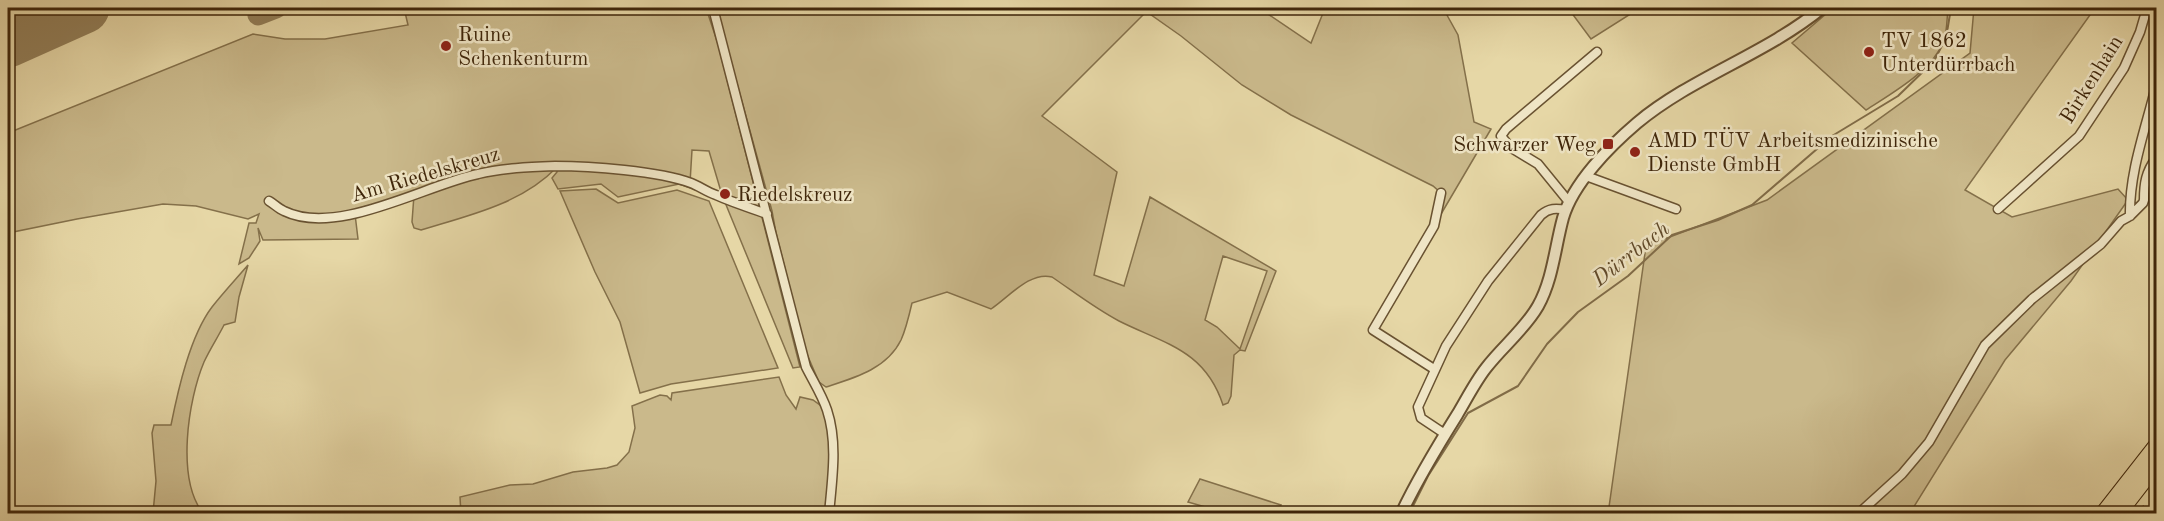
<svg xmlns="http://www.w3.org/2000/svg" width="2164" height="521" font-family="'Old Standard TT',serif">
<style>
.green{fill:#cab98b;stroke:#84704a;stroke-width:1.5;fill-rule:evenodd}
.lines{fill:none;stroke-linecap:round;stroke-linejoin:round}
.stream{stroke:#816c48;stroke-width:2}
.taxiway{stroke:#927e58;stroke-width:21}
.runway{stroke:#927e58;stroke-width:51}
.minor-casing{stroke:#695231;stroke-width:11}
.tertiary-casing{stroke:#695231;stroke-width:14}
.trunk-casing{stroke:#3f260a;stroke-width:16}
.minor{stroke:#efe5c5;stroke-width:8}
.tertiary{stroke:#efe5c5;stroke-width:10}
.trunk{stroke:#e6d7a6;stroke-width:14}
.rail{stroke:#3f260a;stroke-width:2;stroke-dasharray:10 10;stroke-linecap:butt}
.poi-dot{fill:#8f2418;stroke:#efe5c5;stroke-width:2}
.labels{text-anchor:middle;stroke-width:5;stroke-linejoin:round;paint-order:stroke}
.poi-label{font-size:21px;fill:#3f260a;stroke:#efe5c5;text-anchor:start}
.street-label{font-size:21px;fill:#3f260a;stroke:#efe5c5}
.water-label{font-size:22px;font-style:italic;fill:#604929;stroke:#efe5c5}
</style>
<rect width="100%" height="100%" fill="#e6d7a6"/>
<filter id="stains"><feTurbulence type="fractalNoise" baseFrequency=".00333" numOctaves="4"/><feColorMatrix values="0 0 0 0 .2 0 0 0 0 .09 0 0 0 0 .02 0 0 0 .5 -.17"/></filter>
<radialGradient id="worn" r=".72"><stop offset=".6" stop-color="#630" stop-opacity="0"/><stop offset="1" stop-color="#630" stop-opacity=".3"/></radialGradient>
<path class="green" d="M404 8H706L718 44 800 367 793 368 722 195 709 151 692 150 690 183 699 191 679 184 618 197 601 184 558 189 552 178 557 172V167C522 204 467 216 421 230L414 228 412 222 414 195 355 214 358 239 263 240 258 228 260 241 249 258 239 264 249 223H256L259 214 248 219 196 206 163 204 77 219 8 233V133L253 34 285 39H325L408 25Z
M718 8H1259L1311 43 1325 8H1443L1458 35 1474 122 1491 129 1434 226 1441 193 1433 186 1291 115 1242 85 1181 36 1144 10V14L1042 116 1117 172 1094 275 1124 286 1150 197 1276 271 1245 351 1240 350 1234 355 1231 396 1228 403 1223 405C1205 350 1165 344 1119 321 1096 309 1074 292 1052 277 1030 271 1009 297 991 309L947 292 912 303C909 316 906 329 901 340 887 369 854 378 826 387L819 382 806 352 776 233 772 211 717 11ZM1223 256 1267 271 1240 349 1217 327 1205 320Z
M1568 8H1640L1591 39Z
M1833 8H1948C1947 18 1947 31 1944 41 1932 71 1892 93 1866 110L1792 43Z
M1974 8H2095L1965 190 2012 217 2118 189 2128 200 2071 281 2005 360 1910 513 1608 514 1646 246 1767 200 1970 53Z
M596 189 618 203 677 190 709 201 778 368 671 384 640 393 620 322 595 272 560 191Z
M248 265 239 297 235 322 224 325C218 337 210 349 204 362 188 400 176 479 203 513H153L156 481 152 433 154 425H171C178 390 190 336 212 307 223 293 236 279 248 265Z
M779 377 786 395 796 409 800 397 813 400 828 411 832 433 829 513 461 514 460 497 510 485 533 484 573 472 607 468 617 465 629 452 635 428 632 406 660 395 667 396 671 400 672 393Z
M1200 479 1281 505 1276 513H1226L1188 502Z"/>
<g class="lines">
<path class="stream" d="M1409 514 1428 476 1468 413 1518 386 1547 344 1578 312 1628 276 1672 235 1718 220 1752 205 1832 136 1898 96 1934 61 1946 38 1951 8"/>
<path class="taxiway" d="M258 15 276 8"/>
<path class="runway" d="M8 42 84 8"/>
<g class="minor-casing">
<path id="minor" d="M713 8 806 367C813 381 822 395 827 410 838 443 832 480 829 514
M1586 176 1676 209
M269 201C274 204 279 209 284 211 337 237 425 185 478 174 503 168 529 167 555 166 590 166 659 171 691 183 699 186 707 192 716 195 732 202 750 208 767 214
M1569 202 1538 164 1510 147 1501 136 1506 129 1597 52
M1998 209 2079 136 2124 68 2140 32 2147 8
M2130 216C2129 172 2146 128 2156 86
M1434 369 1373 330 1434 226 1441 193
M1445 434 1421 418 1418 407 1446 346 1488 281 1541 215C1549 208 1556 208 1566 210
M1858 514 1902 474 1929 442 1985 345 2032 299 2101 244 2121 221 2130 216 2143 203 2144 200C2144 183 2146 172 2156 158"/>
</g>
<g class="tertiary-casing">
<path id="tertiary" d="M1401 514C1417 480 1437 447 1457 415 1466 400 1475 382 1486 368 1502 347 1525 329 1538 306 1553 279 1555 247 1563 218 1573 183 1610 146 1637 123 1692 77 1766 54 1822 8"/>
</g>
<g class="trunk-casing">
<path id="trunk" d="M2102 514 2156 445
M2119 514 2156 466"/>
</g>
<use href="#minor" class="minor"/>
<use href="#tertiary" class="tertiary"/>
<use href="#trunk" class="trunk"/>
<path class="rail" d="M2138 514 2156 489
M2152 514 2156 508"/>
</g>
<g class="poi-dot">
<circle cx="446" cy="46" r="6"/>
<circle cx="1869" cy="52" r="6"/>
<rect x="1602" y="138" width="12" height="12" rx="3"/>
<circle cx="1635" cy="152" r="6"/>
<circle cx="725" cy="194" r="6"/>
</g>
<g class="labels">
<g class="poi-label">
<text x="458" y="41">Ruine<tspan x="458" dy="24">Schenkenturm</tspan></text>
<text x="1881" y="47">TV 1862<tspan x="1881" dy="24">Unterdürrbach</tspan></text>
<text x="1647" y="147">AMD TÜV Arbeitsmedizinische<tspan x="1647" dy="24">Dienste GmbH</tspan></text>
<text x="1596" y="151" text-anchor="end">Schwarzer Weg</text>
<text x="737" y="201">Riedelskreuz</text>
</g>
<g class="street-label">
<text transform="translate(2091 79) rotate(-58)" y="7">Birkenhain</text>
<text transform="translate(425 174) rotate(-16)" y="7">Am Riedelskreuz</text>
</g>
<g class="water-label">
<text transform="translate(1630 253) rotate(-38)" y="8">Dürrbach</text>
</g>
</g>
<rect width="2164" height="521" fill="none" stroke="#e6d7a6" stroke-width="30"/>
<rect x="9" y="9" width="2146" height="503" fill="none" stroke="#3f260a" stroke-width="3"/>
<rect x="15" y="15" width="2134" height="491" fill="none" stroke="#3f260a" stroke-width="1.5"/>
<rect width="100%" height="100%" filter="url(#stains)"/>
<rect width="100%" height="100%" fill="url(#worn)"/>
</svg>
